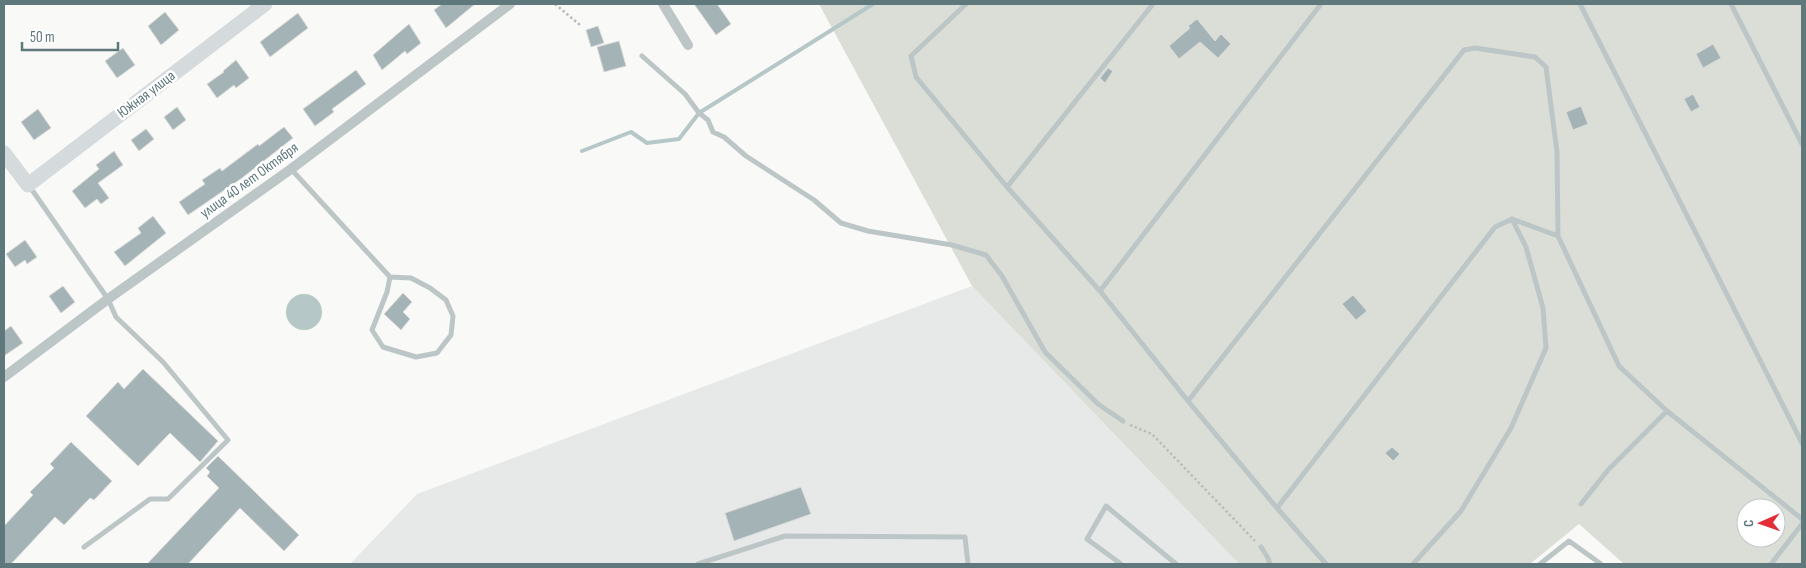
<svg xmlns="http://www.w3.org/2000/svg" width="1806" height="568" font-family="'Sofia Sans Condensed',sans-serif">
<style>
.built{fill:#e7e9e8}
.green{fill:#dbded6;fill-rule:evenodd}
.water{fill:#b5c7c7}
.lines{fill:none;stroke-linecap:round;stroke-linejoin:round}
.stream{stroke:#b5c7c7;stroke-width:4}
.building{fill:#a4b3b5;stroke:#dbdad9}
.path{stroke:#b8bebf;stroke-width:2.5;stroke-dasharray:2.5 2.5;stroke-linecap:butt}
.lane{stroke:#bdc6c7;stroke-width:5}
.street{stroke:#bdc6c7;stroke-width:10}
.secondary{stroke:#d5dbdd;stroke-width:15}
.labels{text-anchor:middle;stroke-width:5;stroke-linejoin:round;paint-order:stroke}
.street-label{font-size:15px;fill:#5f787c;stroke:#fff}
</style>
<rect width="100%" height="100%" fill="#f9f9f7"/>
<path class="built" d="M972 286 1239 564H350L417 494Z"/>
<path class="green" d="M819 4H1802V564H1624L1579 524 1530 564H1239L972 286ZM1746 508H1776V538H1746Z"/>
<path class="water" d="M286 312a18 18 0 1 1 36 0a18 18 0 1 1-36 0Z"/>
<g class="lines">
<path class="stream" d="M582 151 631 132 647 143 679 139 699 113 873 4"/>
</g>
<path class="building" d="M442 4H475L446 28 434 10Z
M694 4H717L731 24 716 35Z
M165 12 179 30 161 45 148 26Z
M298 13 308 28 270 57 260 42Z
M1197 19 1215 41 1221 34 1231 44 1218 58 1200 42 1179 59 1169 46 1190 28 1188 26Z
M409 24 421 43 407 54 405 51 382 70 373 55Z
M598 26 604 43 591 47 586 30Z
M619 41 626 66 604 72 597 47Z
M1713 44 1721 58 1703 68 1696 54Z
M123 48 135 65 117 78 105 61Z
M236 60 249 78 236 88 234 85 217 98 207 84 224 72 223 71Z
M1108 68 1113 71 1105 83 1100 78Z
M356 70 366 84 332 109 334 112 315 126 303 109Z
M1693 94 1700 107 1691 112 1684 99Z
M1581 106 1588 124 1573 130 1566 112Z
M177 107 186 120 173 130 164 117Z
M38 109 51 128 34 140 21 122Z
M284 127 293 138 242 178 188 215 179 202 205 184 202 180 220 168 222 171 258 144 259 146Z
M146 129 154 139 139 151 131 140Z
M114 151 123 165 98 183 109 198 101 204 97 199 85 208 72 191 99 169 96 165Z
M153 216 166 233 125 266 114 252 141 233 138 228Z
M25 240 37 257 27 264 25 260 15 267 6 254Z
M63 286 75 302 61 313 49 296Z
M403 293 412 302 403 312 410 319 401 330 384 314Z
M1353 295 1367 311 1356 320 1342 304Z
M11 326 23 343 4 356V331Z
M143 369 218 441 200 462 170 433 138 466 86 416 118 382 124 389Z
M71 442 112 481 94 500 90 498 64 525 55 517 11 564H4V526L33 495 30 492 54 468 50 464Z
M1392 447 1400 454 1393 461 1385 453Z
M218 456 299 535 284 551 240 508 188 564H147L219 488 207 476 210 472 206 468Z
M801 487 811 514 734 541 725 513Z"/>
<g class="lines">
<path class="path" d="M555 4 580 25
M1130 425 1152 434 1255 541"/>
<path class="lane" d="M966 4 911 56 916 77 1007 187 1100 291 1188 401 1277 508 1326 564
M1580 4 1802 443
M1731 4 1802 144
M642 56 685 94 699 113 708 120 713 132 724 137 746 156 814 200 841 223 868 231 952 245 986 255 1002 276 1045 352 1098 404 1123 421
M291 169 390 277 411 278 430 288 446 300 453 316 451 335 437 353 416 357 383 347 372 330 387 292 390 277
M30 187 108 299 116 317 163 362 228 440 168 499H150L84 547
M1007 187 1153 4
M1100 291 1321 4
M1188 401 1464 50 1475 48 1535 57 1546 67 1557 152 1558 236 1619 366 1667 411 1802 519
M1581 504 1608 470 1667 411
M1277 508 1495 227 1512 219 1558 236
M1261 547 1268 558 1270 564
M698 564 785 536 965 537 968 564
M1121 564 1087 539 1106 506 1176 564
M1413 564 1461 511 1511 428 1546 348 1543 308 1526 247 1512 219
M1540 564 1569 541 1601 564
M1771 564 1802 524"/>
<path class="street" d="M663 4 688 45
M4 377 108 299 291 169 510 4"/>
<path class="secondary" d="M4 153 28 185 265 4"/>
</g>
<g class="labels">
<g class="street-label">
<text transform="translate(146 94) rotate(-37)" y="5">Южная улица</text>
<text transform="translate(249 180) rotate(-36)" y="5">улица 40 лет Октября</text>
</g>
</g>
<rect width="1806" height="568" fill="none" stroke="#5f787c" stroke-width="10"/>
<g transform="translate(1761 523) rotate(268)"><circle r="24" fill="#ffffff" stroke="#bfc9cb"/>
<path d="M0-4L9 19L0 12L-9 19Z" fill="#e32e38"/>
<text y="-8" font-size="14" font-weight="bold" text-anchor="middle" fill="#5f787c">С</text>
</g>
<path d="M22 42v8h96v-8" fill="none" stroke="#5f787c" stroke-width="2.5"/>
<text x="30" y="42" font-size="15" fill="#5f787c" stroke="#ffffff" stroke-width="4" paint-order="stroke">50 m</text>
</svg>
